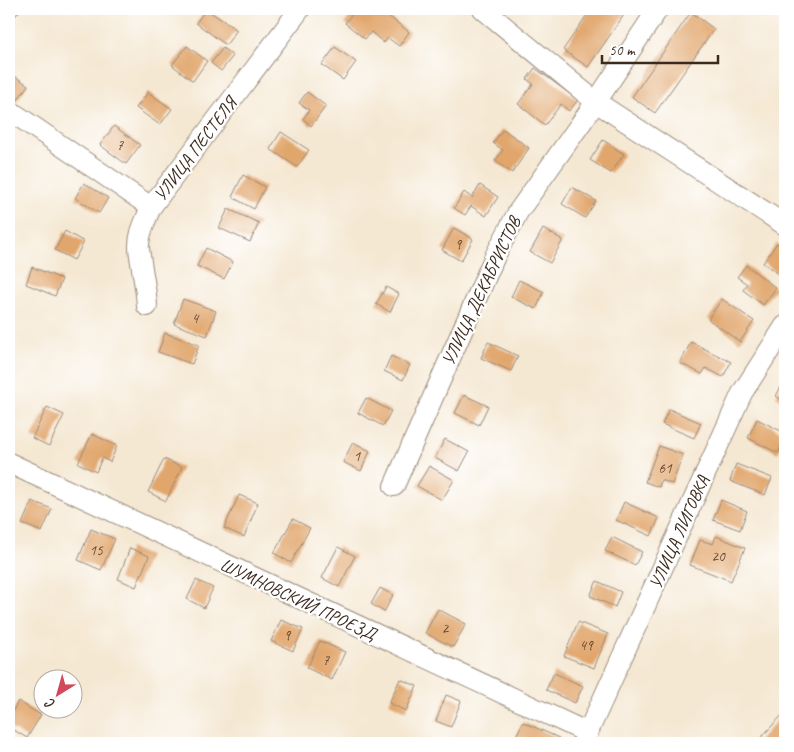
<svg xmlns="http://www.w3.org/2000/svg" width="794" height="752" font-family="Caveat,sans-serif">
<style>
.building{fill:#e1a66c}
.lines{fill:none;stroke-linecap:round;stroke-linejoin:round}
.minor-casing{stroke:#988978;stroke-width:22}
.minor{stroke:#fff;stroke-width:20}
.labels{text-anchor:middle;stroke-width:4.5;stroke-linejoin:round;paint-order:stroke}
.number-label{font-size:15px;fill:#644932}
.street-label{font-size:18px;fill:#3b2a1e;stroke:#fff}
</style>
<rect width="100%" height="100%" fill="#fff"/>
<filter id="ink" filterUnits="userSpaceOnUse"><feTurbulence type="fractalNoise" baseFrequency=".02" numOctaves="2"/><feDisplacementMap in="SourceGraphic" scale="10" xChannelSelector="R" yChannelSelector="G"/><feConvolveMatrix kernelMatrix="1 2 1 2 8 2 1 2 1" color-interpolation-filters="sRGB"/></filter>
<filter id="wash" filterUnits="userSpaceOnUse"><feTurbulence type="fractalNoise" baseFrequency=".0096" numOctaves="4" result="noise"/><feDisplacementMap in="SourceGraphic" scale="20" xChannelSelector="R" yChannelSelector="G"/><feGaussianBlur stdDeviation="1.12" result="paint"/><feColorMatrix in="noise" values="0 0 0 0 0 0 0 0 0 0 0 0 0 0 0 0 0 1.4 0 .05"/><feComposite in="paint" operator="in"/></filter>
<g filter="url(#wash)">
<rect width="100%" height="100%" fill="#f5e8d3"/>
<g id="blocks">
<path class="building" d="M9 9H21L12 20 9 18Z
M206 9 237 30 226 45 196 23Z
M356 9H366L378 18 382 11 409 32 399 46 388 38 384 43 371 32 365 39 345 23Z
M591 9H628L588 67 563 50Z
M691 12 714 29 655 113 632 97Z
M187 46 207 61 193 81 172 65Z
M335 47 356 62 343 80 322 65Z
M223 48 233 56 221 71 211 63Z
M535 68 578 100 569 111 561 104 545 125 518 104 533 84 527 79Z
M13 75 28 85 17 101 9 96V81Z
M148 92 172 109 160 125 136 108Z
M307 92 326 106 311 126 303 119 309 110 299 103Z
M114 126 140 145 126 164 100 145Z
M503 129 529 148 512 173 495 161 503 150 493 143Z
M281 132 309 150 297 167 270 149Z
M603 140 624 154 611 173 590 160Z
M243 175 265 187 254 209 232 197Z
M84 183 108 198 99 213 75 198Z
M480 185 498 197 486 216 471 206 465 215 454 208 464 192 472 198Z
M572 187 596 201 585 218 562 204Z
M228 209 259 223 250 242 219 228Z
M454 228 473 239 461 261 442 250Z
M543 229 563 240 550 263 530 252Z
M65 231 84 242 74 260 55 250Z
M777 243 785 249V278L763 263Z
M206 248 233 262 224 279 197 266Z
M746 265 776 288 763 305 743 290 747 284 737 277Z
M32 267 62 279 55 296 26 284Z
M519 280 544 292 536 309 511 297Z
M386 287 399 294 390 312 376 304Z
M183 299 216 311 207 336 174 324Z
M722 299 754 321 740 342 708 319Z
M165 333 199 345 192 364 158 352Z
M488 342 518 356 511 371 481 358Z
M691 342 731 362 723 377 706 368 702 374 680 363Z
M391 356 410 365 403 380 384 371Z
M785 380V402L776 396Z
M464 395 488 406 479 425 455 413Z
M366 398 391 411 383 426 358 413Z
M47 407 64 415 49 446 32 438Z
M669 409 701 423 694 438 662 424Z
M757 419 785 433V439L778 453 748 438Z
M92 434 117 446 110 462 102 458 96 472 78 463Z
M445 439 469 452 459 471 435 458Z
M353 442 370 451 361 471 343 462Z
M659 446 683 455 672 484 661 480 659 487 645 482Z
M164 459 182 467 166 501 148 492Z
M736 464 772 478 765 495 730 481Z
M429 466 454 480 442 500 417 486Z
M239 495 258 503 244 537 224 528Z
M9 496 14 498 9 511Z
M721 500 747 511 740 530 713 520Z
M32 501 52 509 42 532 22 524Z
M624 502 659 518 651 536 616 520Z
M293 519 310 528 291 563 274 553Z
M91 529 115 539 101 570 78 560Z
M716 536 745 548 731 581 690 565 700 540 713 544Z
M612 537 642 552 635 565 605 551Z
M338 547 355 556 339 587 322 578Z
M130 548 149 556 136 587 118 579Z
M196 580 213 588 204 608 187 599Z
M597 581 621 592 615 607 590 596Z
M380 588 393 595 384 612 371 604Z
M438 609 466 624 453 647 425 633Z
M281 620 303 629 293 651 271 641Z
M578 622 608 634 594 668 564 656Z
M320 641 345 652 332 680 307 668Z
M554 673 583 686 575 703 546 690Z
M400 679 417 686 406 711 389 703Z
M446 695 461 701 451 727 436 721Z
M18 701 41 715 27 738 9 727V718Z
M785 712V743H756Z
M523 722 559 738 556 743H531L516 736Z"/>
</g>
</g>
<g filter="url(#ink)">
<use href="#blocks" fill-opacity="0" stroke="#988978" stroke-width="1"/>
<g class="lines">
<g class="minor-casing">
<path id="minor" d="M483 9 596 102 785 225
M9 110 151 207
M147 306C146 286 141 267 139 248 138 234 146 220 151 207L300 9
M9 463 588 733
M394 486 495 256 518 212 596 102 658 9
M583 743 742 393 785 326"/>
</g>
<use href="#minor" class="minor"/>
</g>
</g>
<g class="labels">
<g class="number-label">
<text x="120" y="150">7</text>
<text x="458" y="249">9</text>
<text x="195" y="323">4</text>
<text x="357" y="461">1</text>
<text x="665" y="473">61</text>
<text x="96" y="555">15</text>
<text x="718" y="561">20</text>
<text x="445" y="633">2</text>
<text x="287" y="640">9</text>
<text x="586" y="650">49</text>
<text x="326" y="665">7</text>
</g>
<g class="street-label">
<text transform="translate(195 149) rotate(-53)" y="6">УЛИЦА ПЕСТЕЛЯ</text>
<text transform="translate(481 291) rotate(-65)" y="6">УЛИЦА ДЕКАБРИСТОВ</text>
<text transform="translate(679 532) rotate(-66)" y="6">УЛИЦА ЛИГОВКА</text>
<text transform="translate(298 599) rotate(25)" y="6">ШУМНОВСКИЙ ПРОЕЗД</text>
</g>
</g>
<rect width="794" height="752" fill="none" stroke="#fff" stroke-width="30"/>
<g transform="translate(58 694) rotate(217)"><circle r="24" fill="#ffffff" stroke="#b1aaa5"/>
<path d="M0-4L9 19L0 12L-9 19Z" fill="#d1495b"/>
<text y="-8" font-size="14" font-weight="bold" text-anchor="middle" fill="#3b2a1e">С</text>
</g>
<path d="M602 55v8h116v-8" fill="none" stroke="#3b2a1e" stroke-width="2.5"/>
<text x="609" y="55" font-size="15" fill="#3b2a1e" stroke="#ffffff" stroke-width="4" paint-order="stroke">50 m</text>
</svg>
